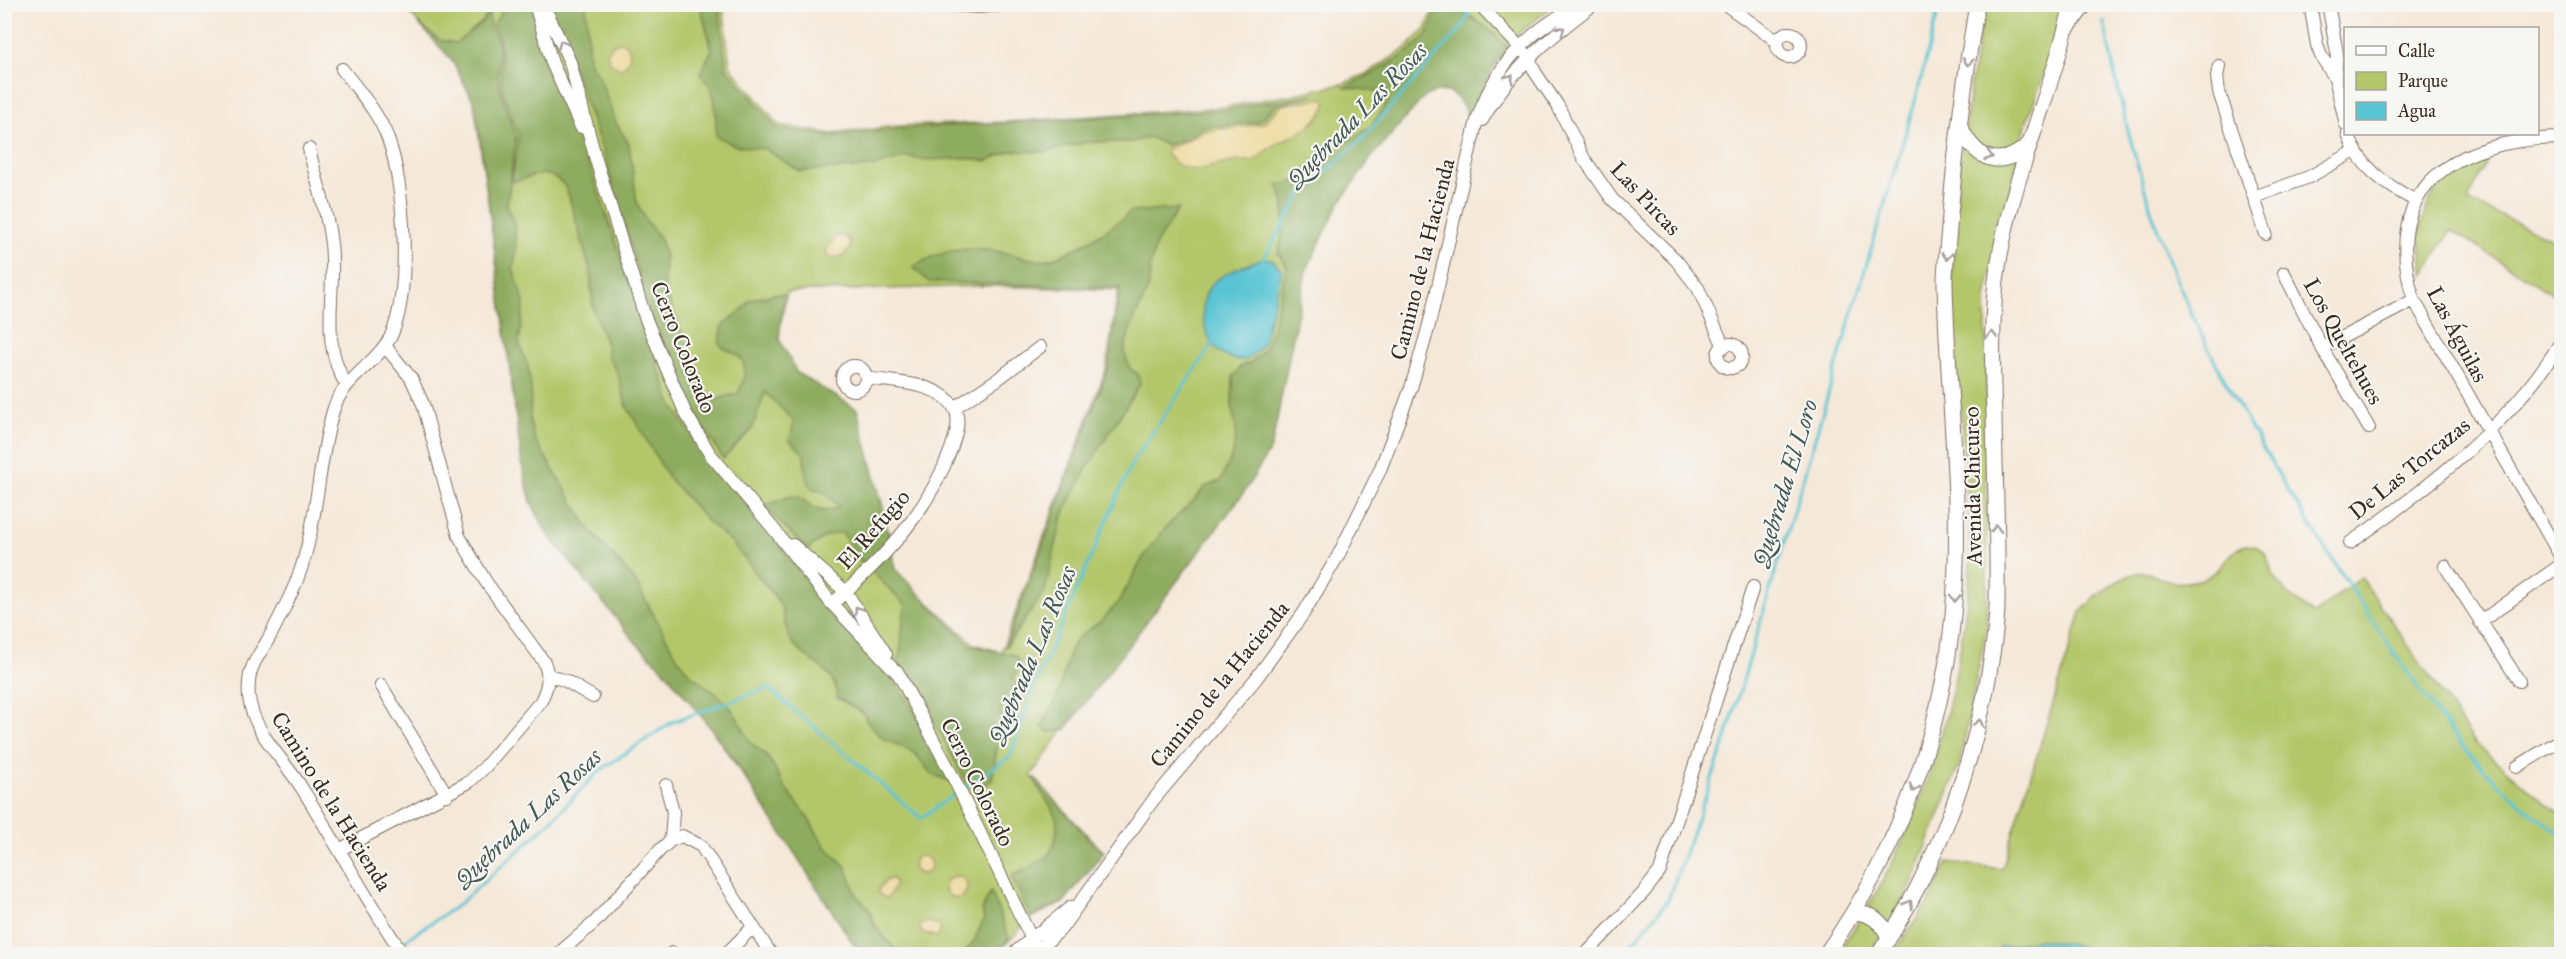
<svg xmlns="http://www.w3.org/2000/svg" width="2566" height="959" font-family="'IM FELL Great Primer',serif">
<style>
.green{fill:#b3c76a;stroke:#777844;stroke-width:1.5;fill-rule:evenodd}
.forest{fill:#8eac5e;stroke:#646b3e;stroke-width:1.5}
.sand{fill:#eeda9e;stroke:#94825e;stroke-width:1.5}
.water{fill:#59c4d3;stroke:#4a7778;stroke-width:1.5}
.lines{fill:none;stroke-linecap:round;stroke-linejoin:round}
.stream{stroke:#59c4d3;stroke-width:3}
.minor-casing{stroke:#7c6c5f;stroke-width:14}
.major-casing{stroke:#7c6c5f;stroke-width:17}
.minor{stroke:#fff;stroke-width:12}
.major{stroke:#fff;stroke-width:15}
.oneway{stroke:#a79f9a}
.labels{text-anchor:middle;stroke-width:4.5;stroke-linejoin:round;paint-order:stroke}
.street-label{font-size:22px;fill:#3b2a1e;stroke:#f6f6f2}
.water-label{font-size:24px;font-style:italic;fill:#445854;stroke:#f6f6f2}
</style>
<rect width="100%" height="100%" fill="#f6f6f2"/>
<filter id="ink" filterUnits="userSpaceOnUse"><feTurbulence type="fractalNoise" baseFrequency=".0167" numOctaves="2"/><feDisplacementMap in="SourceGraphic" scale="12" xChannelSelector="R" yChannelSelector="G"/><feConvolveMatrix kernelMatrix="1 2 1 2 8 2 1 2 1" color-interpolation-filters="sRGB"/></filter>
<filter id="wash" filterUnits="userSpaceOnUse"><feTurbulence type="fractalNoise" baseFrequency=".008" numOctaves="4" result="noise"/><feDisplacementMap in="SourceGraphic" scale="24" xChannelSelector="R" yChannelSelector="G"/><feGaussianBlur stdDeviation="1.35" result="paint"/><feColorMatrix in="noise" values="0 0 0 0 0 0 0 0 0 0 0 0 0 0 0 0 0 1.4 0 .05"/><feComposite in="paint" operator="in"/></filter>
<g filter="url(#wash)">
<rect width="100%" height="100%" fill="#f5e8d8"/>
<path class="green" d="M401 5H723L730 66 779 125 832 134 896 126 1007 122 1225 107 1304 92 1342 84 1370 72 1408 47 1426 28 1435 5H1552L1551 8 1520 32 1489 66 1468 109V116C1458 92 1449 84 1423 96L1372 155 1329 218 1306 266 1273 441 1244 491 1065 727 1031 776 1104 852 1063 903 1030 918 997 954H864L710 727 665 669 615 614 547 531 504 316 474 101 449 54ZM985 286 1118 290 1106 369 1001 652 974 644 892 569 778 337 787 292Z
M1984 5H2063L2049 62 2027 120 1986 297 1987 625 1960 762 1909 891 1869 954H1836C1907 859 1949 740 1964 622 1966 605 1970 586 1970 568 1969 511 1965 453 1959 396 1956 367 1951 337 1951 308 1952 207 1966 104 1984 5Z
M2487 161 2468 201 2561 243V300L2451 230 2424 275 2419 237 2425 211 2434 192 2457 169Z
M2245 545 2256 546 2265 553 2273 574 2286 593 2314 614 2361 577 2476 744 2547 805 2561 813V954H2106L2071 944 2000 947V954H1893L1931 898 1948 862 2002 869 2081 612C2094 597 2126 569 2148 573 2152 574 2157 577 2161 579 2174 584 2189 583 2202 579 2225 571 2227 551 2245 545Z"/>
<path class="forest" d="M502 5H530L547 59 587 159 672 405 698 445 770 531 825 606 880 664 908 700 952 782 931 774 915 753 882 738 867 721 863 713 837 698C837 668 806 662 792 642 783 629 786 615 779 602L732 543 707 521 668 477 626 405 618 374 608 356 606 344 593 308 590 269 566 187C546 165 536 177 511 182L519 137 504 96 501 75 500 41 493 25 501 13Z
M550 5H586L589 62 599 76 616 123 629 144 637 203 645 219 660 239 665 257 664 287 704 390 714 400 738 393C744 382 750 362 736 354 729 349 725 351 719 344L723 325 742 310 750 300 773 294H784L779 339 797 373 857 409 885 515 895 569 970 645 1014 655 1019 660V670L1013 677 1021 688 1013 701 1001 705 1002 717 992 780 985 785 967 784 926 706 898 661C904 642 900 624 906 605L856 556 843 533C828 532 818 541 807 550L764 506 791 496 799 497 814 508 823 511 839 508C831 497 826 491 812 489 804 478 805 467 804 454L790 440 794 421 765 392 752 429 723 459 684 395 655 331 603 151Z
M719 5 726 68 778 129 831 136 896 129 1225 110 1315 94 1276 105 1258 122 1204 127 1186 139 1166 145 1149 137 1133 142H1088L1045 152 1011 151 986 161 966 158 927 160 905 157 874 167 799 171 765 149 736 146 716 136C716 114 718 89 700 74L712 49 700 5Z
M1438 5H1452L1457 8 1489 29 1508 47 1491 72 1469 117C1458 95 1449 84 1424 97L1371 158 1339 204 1306 271 1271 448 1245 491 1065 730 1049 732 1042 727 1057 697 1070 651 1076 639 1101 621 1118 603 1144 556 1166 527 1195 499 1205 487 1220 481 1228 465 1234 450 1236 428 1232 406 1233 377 1241 366 1250 363 1264 350 1270 336 1287 267 1278 253C1284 233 1288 204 1278 185L1296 181 1324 152 1356 137 1372 125 1388 101 1383 92 1345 87C1369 76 1415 54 1428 32 1433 24 1435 13 1438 5Z
M489 12 490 26 498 41V76L502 97 516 137 507 206 515 227 516 253 513 269 524 302 519 343 528 367 531 389 530 422 535 440 590 530 635 581 677 657 690 674 718 695 734 712 751 743 765 754 773 765 786 790 803 810 825 846 846 867 857 896 869 909 876 927 899 954H863L854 945 736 763 710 727 664 670 636 643 546 532 531 502 522 465 483 160 474 102 451 59 417 22 440 40 456 43 482 22Z
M1178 209 1156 244 1150 267 1149 286 1130 329 1124 352 1130 369 1138 374 1140 384 1084 473 1063 515 1045 591 1005 648 1109 365 1120 288 929 282 913 267C947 246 972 246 1010 254 1020 256 1032 261 1042 260 1064 259 1114 227 1130 212Z
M1034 777 1098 849 1104 852 1063 902 1031 917 1011 876C1019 873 1043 861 1048 855 1057 844 1060 822 1053 810 1046 798 1038 791 1034 777Z
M991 891 1009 938 997 954H962L973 943 984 919 982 909Z"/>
<path class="sand" d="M622 42 628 45C632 56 629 64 620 69L610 63 607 52 615 43Z
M1323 98 1327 102C1321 127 1288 136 1270 148 1265 151 1261 157 1255 160 1250 162 1242 160 1237 161 1210 164 1191 182 1167 155V149L1206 131 1262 124 1282 105Z
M840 235 848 238 851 247 843 256 831 258 827 255 826 250 836 236Z
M913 865a9 9 0 1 1 18 0a9 9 0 1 1-18 0Z
M945 887a11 11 0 1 1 22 0a11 11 0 1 1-22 0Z
M888 879H893L895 885 887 899 878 893 879 888Z
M929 922 940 925V934L937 937 921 932 920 925Z"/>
<path class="water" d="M1263 258 1273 260 1282 271 1262 346 1247 360C1239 360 1232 360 1225 356 1203 344 1195 301 1213 283 1226 271 1248 265 1263 258Z
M2041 940 2071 944 2106 954H2000V947Z"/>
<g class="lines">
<path class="stream" d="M2104 22C2121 111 2143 199 2178 283 2228 400 2298 508 2368 614 2423 696 2476 780 2562 834
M1262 261 1301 195 1362 139 1464 25 1471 9
M963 788 1010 757 1034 687 1132 463 1214 342
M404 941 458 905 546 826 599 771 672 722 768 688 921 818 958 792
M382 954 389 950
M1624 954 1668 900 1723 748 1916 98 1940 4"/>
</g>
</g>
<g filter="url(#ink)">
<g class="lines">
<g class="minor-casing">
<path id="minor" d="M535 4 552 63 581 127
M543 4 570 62 596 160 645 317 685 412 710 454 772 527 832 604 901 677
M938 4 978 7 1017 4
M1479 4 1529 57 1535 72 1558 106 1583 157 1612 199 1676 260 1698 288 1724 347
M1725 4 1778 42
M2310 4 2317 45 2321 56 2335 78 2346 125
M2328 4 2337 53 2335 78
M2069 28 2087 4
M1777 45a12 12 0 1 1 24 0a12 12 0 1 1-24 0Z
M2219 66 2217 77 2219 92 2266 234
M342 69C358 90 379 113 388 139 405 184 412 295 390 338 375 365 342 379 333 411 317 466 318 526 297 580 289 600 279 619 269 638 264 647 256 657 252 668 249 675 248 689 249 697 253 733 285 760 303 790 337 844 367 902 403 954
M1482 120C1509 71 1550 37 1594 4
M2348 134C2359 167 2386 185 2416 201
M2562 138C2458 139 2378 185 2414 300L2562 559
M309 149C316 180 328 213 331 244 337 293 318 341 347 386
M2254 197 2309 177 2355 151
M2284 273 2322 348 2369 428
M1718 356a12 12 0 1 1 24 0a12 12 0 1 1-24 0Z
M2322 348 2414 300
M842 378a12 12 0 1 1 24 0a12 12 0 1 1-24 0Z
M954 408 998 379 1040 347
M2350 543C2427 489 2513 423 2562 340
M793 545 846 592 886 654
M2445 566 2519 681
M832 604C882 560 928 513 951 449 955 437 961 421 955 409 940 381 893 383 867 378
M2480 622 2562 564
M897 671 950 771 1039 954
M549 675 566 681 593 697
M381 685 447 795
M2517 767 2562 739
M666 785 673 812 671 840
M339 850 469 782 485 767 541 701C548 686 550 677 544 662L486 582 459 536 423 404 411 378 385 346
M672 953 674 954
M558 954 595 922 660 850 671 840 682 836 701 846 771 954
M726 954 753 927
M1013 954 1071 907
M1034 954 1061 929 1154 799 1255 680 1303 614 1338 556 1380 470 1411 388 1429 325 1476 124C1492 68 1530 28 1583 4
M1586 954 1644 892 1660 871 1753 587"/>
</g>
<g class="major-casing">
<path id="major" d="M1960 126C1975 159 1999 171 2028 145
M1854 912C1871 913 1883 922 1889 938
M1826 954C1901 847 1948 720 1955 588 1961 486 1947 385 1945 283 1945 260 1949 237 1950 214 1956 144 1965 74 1977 4
M1879 954C1931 874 1967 784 1986 690 1991 663 1996 635 1997 607 1998 543 1995 478 1994 414 1992 369 1991 325 1996 281 2008 184 2051 98 2072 4"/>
</g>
<use href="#minor" class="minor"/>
<use href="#major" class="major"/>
</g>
<defs><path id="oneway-chevron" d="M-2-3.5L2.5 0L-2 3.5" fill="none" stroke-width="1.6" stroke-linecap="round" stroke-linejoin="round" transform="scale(1.5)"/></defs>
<g class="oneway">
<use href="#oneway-chevron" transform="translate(1561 30) rotate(-38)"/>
<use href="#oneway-chevron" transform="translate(562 44) rotate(-115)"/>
<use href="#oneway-chevron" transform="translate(1968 62) rotate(97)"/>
<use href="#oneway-chevron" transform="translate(1510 78) rotate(-51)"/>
<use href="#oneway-chevron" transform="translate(1989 156) rotate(18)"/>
<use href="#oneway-chevron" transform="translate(1947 256) rotate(94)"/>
<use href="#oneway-chevron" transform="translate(1992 335) rotate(-89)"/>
<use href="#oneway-chevron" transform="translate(1996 529) rotate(-91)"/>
<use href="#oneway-chevron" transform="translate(1955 598) rotate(94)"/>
<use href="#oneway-chevron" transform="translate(858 610) rotate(-123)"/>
<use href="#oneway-chevron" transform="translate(1979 723) rotate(-76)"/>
<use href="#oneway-chevron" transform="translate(1914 788) rotate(109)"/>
<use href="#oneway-chevron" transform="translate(1909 904) rotate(-61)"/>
</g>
</g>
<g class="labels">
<g class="street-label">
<text transform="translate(1646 198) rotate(47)" y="8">Las Pircas</text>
<text transform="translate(1422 259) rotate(-76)" y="8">Camino de la Hacienda</text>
<text transform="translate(2458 334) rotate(62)" y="8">Las Águilas</text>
<text transform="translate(2344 341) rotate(61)" y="8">Los Queltehues</text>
<text transform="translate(684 347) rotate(68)" y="8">Cerro Colorado</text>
<text transform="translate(2409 468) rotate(-39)" y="8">De Las Torcazas</text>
<text transform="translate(1972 486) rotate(-91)" y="8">Avenida Chicureo</text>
<text transform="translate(873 529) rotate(-49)" y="8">El Refugio</text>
<text transform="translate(1219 684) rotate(-51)" y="8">Camino de la Hacienda</text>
<text transform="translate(978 782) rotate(64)" y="8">Cerro Colorado</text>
<text transform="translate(332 801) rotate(58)" y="8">Camino de la Hacienda</text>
</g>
<g class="water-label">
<text transform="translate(1357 115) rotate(-46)" y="8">Quebrada Las Rosas</text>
<text transform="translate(1785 483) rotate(-73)" y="8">Quebrada El Loro</text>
<text transform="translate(1032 655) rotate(-67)" y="8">Quebrada Las Rosas</text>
<text transform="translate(528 818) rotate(-43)" y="8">Quebrada Las Rosas</text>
</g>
</g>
<rect width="2566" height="959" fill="none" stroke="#f6f6f2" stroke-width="24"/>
<rect x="2344" y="27" width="195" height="108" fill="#f6f6f2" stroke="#aba49d" stroke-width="1.5"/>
<rect x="2356" y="46" width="30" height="9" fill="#ffffff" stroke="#aba49d" stroke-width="1.5"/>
<text x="2398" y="57" font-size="18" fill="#3b2a1e">Calle</text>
<rect x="2356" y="72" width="30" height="18" fill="#b3c76a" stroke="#aba49d" stroke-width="1.5"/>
<text x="2398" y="87" font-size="18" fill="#3b2a1e">Parque</text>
<rect x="2356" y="102" width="30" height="18" fill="#59c4d3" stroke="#aba49d" stroke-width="1.5"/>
<text x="2398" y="117" font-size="18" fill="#3b2a1e">Agua</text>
</svg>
